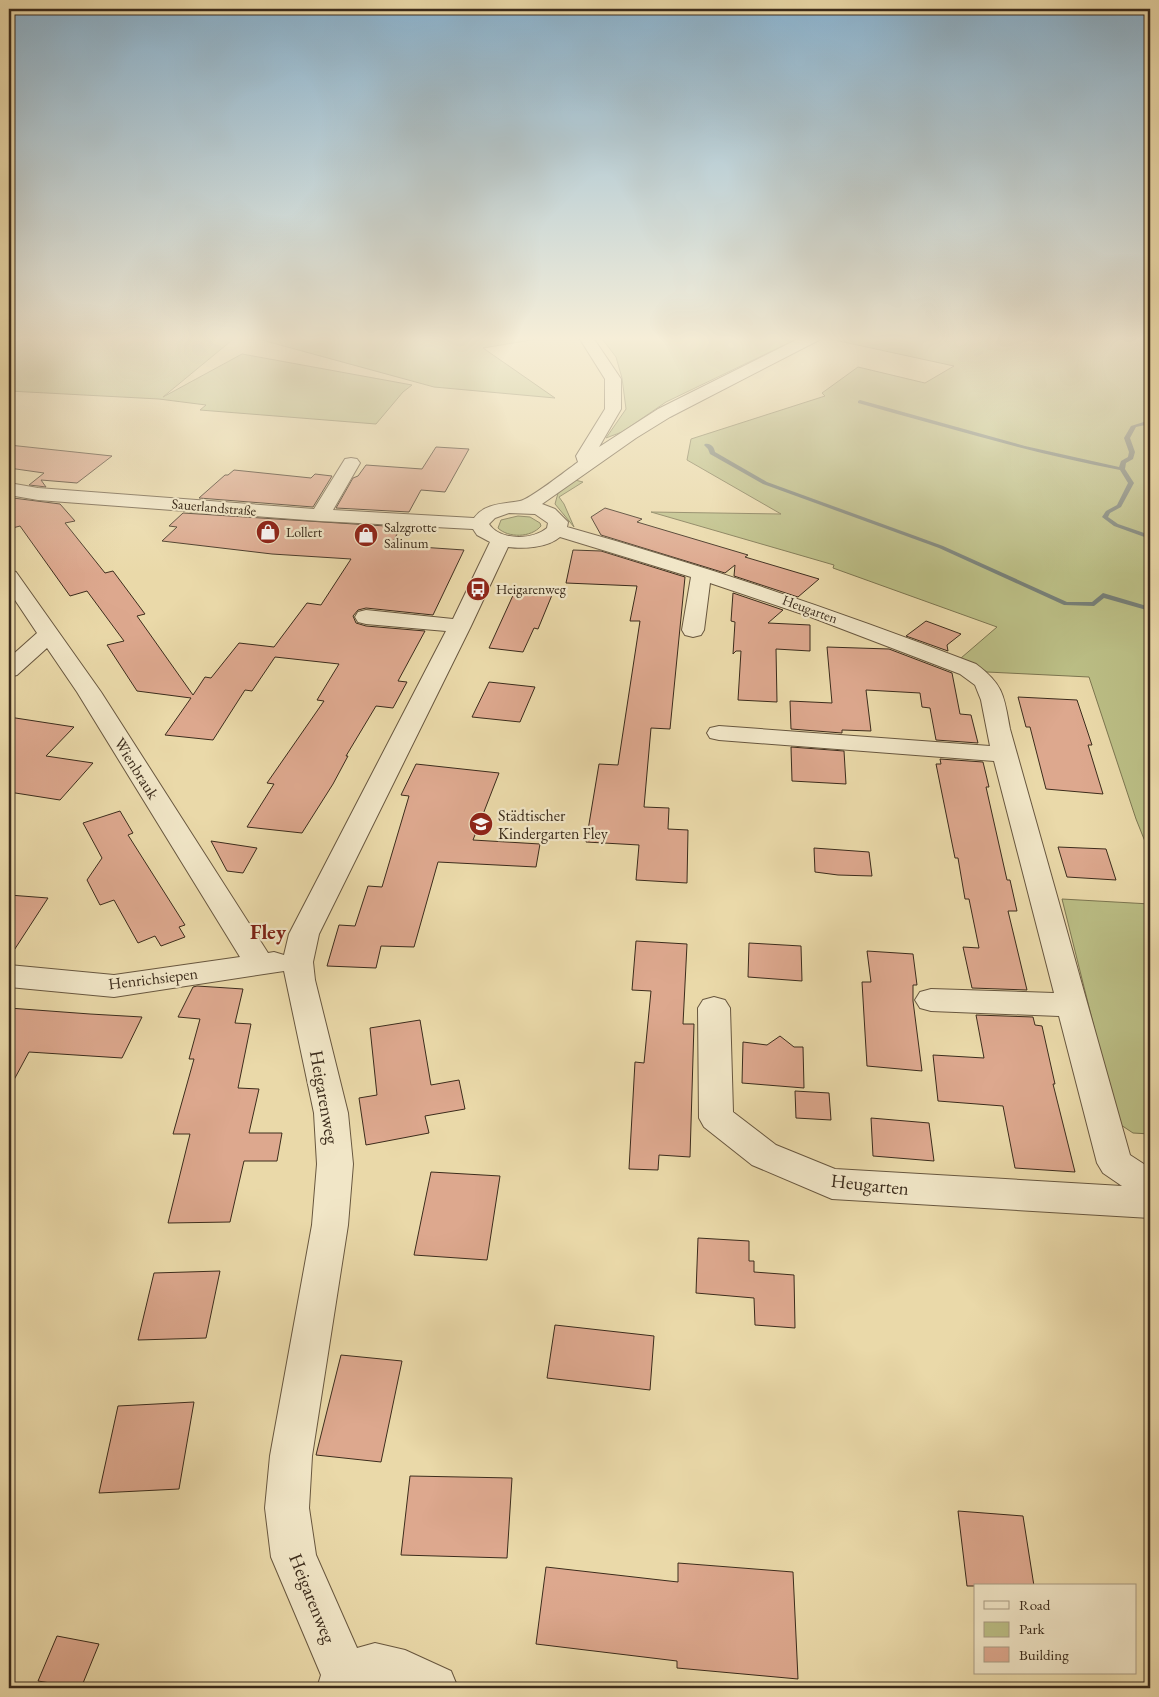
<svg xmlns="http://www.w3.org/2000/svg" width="1159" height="1697" font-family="'EB Garamond',serif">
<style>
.green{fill:#bbbe85;stroke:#7c7550}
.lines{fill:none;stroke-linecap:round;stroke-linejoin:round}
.stream{fill:#777f77;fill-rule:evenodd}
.building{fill:#dda88e;stroke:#3c2c1c}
.minor-casing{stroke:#68573f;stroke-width:2}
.minor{fill:#f1e6c7;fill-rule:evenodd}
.labels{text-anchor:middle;stroke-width:4.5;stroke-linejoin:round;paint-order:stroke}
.far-street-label{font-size:14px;fill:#3c2c1c;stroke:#f1e6c7}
.far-poi-label{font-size:14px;fill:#3c2c1c;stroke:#f1e6c7;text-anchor:start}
.street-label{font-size:16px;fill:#3c2c1c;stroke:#f1e6c7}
.poi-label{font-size:16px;fill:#3c2c1c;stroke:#f1e6c7;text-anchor:start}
.near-street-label{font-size:19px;fill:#3c2c1c;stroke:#f1e6c7}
.district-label{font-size:21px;font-weight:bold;fill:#7a1f14;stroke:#f1e6c7}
</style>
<rect width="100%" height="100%" fill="#ead9a9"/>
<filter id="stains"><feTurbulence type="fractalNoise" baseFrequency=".004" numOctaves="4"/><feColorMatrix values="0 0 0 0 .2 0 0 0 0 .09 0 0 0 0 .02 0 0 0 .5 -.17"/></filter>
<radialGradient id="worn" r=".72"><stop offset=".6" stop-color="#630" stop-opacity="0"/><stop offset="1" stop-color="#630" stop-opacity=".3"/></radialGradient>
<path class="green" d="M9 336H237L163 397 242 354 412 385 403 392 376 424 200 410 206 405 159 399 9 391Z
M247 336H555L483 348 555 398 434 387Z
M600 336H803L666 402 622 432 606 438 626 409 622 378 616 357Z
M816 336H1150V854L1136 819 1089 677 987 672 961 658 997 627 833 568 834 565 651 512 781 514 687 460 691 439 825 396 822 393 858 367 925 383 954 366Z
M575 480 583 482 559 497 564 504 574 527 555 504 558 493Z
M518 516 530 517 540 523 541 526C531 538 508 538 498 528L501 520Z
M1062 899 1150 904V1134L1133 1133 1118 1123Z"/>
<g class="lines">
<path class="stream" d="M860 400 1025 446 1119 467 1121 461 1128 457 1129 452 1124 438 1131 426 1150 420V424L1136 427 1130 438 1135 452 1133 459 1126 463 1125 469 1134 483 1121 507 1110 513 1108 517 1118 524 1150 535V539L1114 526 1102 517 1106 511 1117 505 1128 483 1120 470C1031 453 945 427 858 403V401Z
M705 444C711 443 714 447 715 452L767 482 943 546 1067 602H1092L1103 593 1150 607V611L1104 598 1094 606 1064 605 939 548 763 484 710 454 708 449 704 445Z"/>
</g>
<path class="building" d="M9 445 112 456 77 483 41 480 46 487 38 486 29 485 44 473 9 468Z
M436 447 469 449 445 492 421 490 409 512 336 508 353 478 358 476 366 465 422 469Z
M234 470 311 478 315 474 332 476 313 507 199 498 225 475H228Z
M13 498 60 504 75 521 65 523 105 573 113 571 145 614 137 616 193 695 205 677 211 678 239 643 274 647 307 603 321 605 351 559 272 554 162 541 177 527 169 526 183 513 401 527 391 545 464 550 433 615 366 608 358 610 353 616 356 623 366 626 425 631 398 681 407 682 393 708 376 706 346 756H348L333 784 302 833 247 827 274 784 267 783 324 701 317 700 339 664 275 657 252 691 245 690 213 740 165 735 191 698 137 691 107 645 124 641 87 591 70 596 20 526 9 529V500Z
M605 508 642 519 637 522 748 555 745 557 819 579 798 597 734 576 735 565 725 573 601 535 591 517Z
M573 550 601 551 685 577 670 729 651 728 644 807 669 808 668 829 688 830 687 883 636 880 639 845 586 842 599 764 618 765 640 621H630L637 586 566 583Z
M515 591 552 595 538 629 534 628 523 652 489 648Z
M733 593 783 610 768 623 810 625V651L776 649 777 702 738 700 741 651H736L733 654 735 622 731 621Z
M926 621 961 634 947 645 948 651 906 636Z
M827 647 889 649 952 673 960 714 971 715 978 743 936 740 930 708 922 707 920 693 866 690 871 731 842 730V733L791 729 790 701 832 703Z
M489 682 535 687 520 722 472 717Z
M1018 697 1077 700 1092 745H1088L1103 794 1046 789 1030 727H1026Z
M9 717 74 727 46 756 93 763 60 800 9 792Z
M791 747 844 751 846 784 792 781Z
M940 759 983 762 989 787H986L1007 880H1010L1017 911H1008L1027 990 972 988 963 947 979 948 969 899H965L958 858H955L936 764H941Z
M416 764 499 773 473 840 540 844 536 867 438 862 414 947 381 946 376 968 327 966 339 925 355 926 368 886 382 887 409 796 401 795Z
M120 811 133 833 128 835 185 925 179 927 185 937 161 946 155 936 138 943 114 900 100 905 87 880 102 858 83 823Z
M211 841 257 848 243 873 227 871Z
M1058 847 1106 849 1116 880 1067 877Z
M814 848 869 852 872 876 838 875 815 872Z
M9 895 48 898 9 958Z
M636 941 687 944 683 1024H694L690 1157 659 1155 658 1170 629 1169 635 1062 644 1063 651 991 632 990Z
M749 943 801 946 802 981 748 977Z
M867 951 913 954 917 985H913V1001L922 1071 867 1066 862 982H871Z
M197 986 243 989 235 1023 251 1024 238 1088 259 1089 249 1133H282L277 1161H244L230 1222 168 1223 190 1134H173L194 1059H189L200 1019 178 1017 193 987Z
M9 1008 90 1014 142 1017 122 1058 29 1052 9 1089Z
M976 1015 1033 1017 1035 1025 1042 1026 1055 1084H1053L1075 1172 1015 1168 1003 1106 938 1101 933 1055 984 1058Z
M420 1020 431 1085 459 1080 465 1109 425 1116 429 1133 366 1145 359 1098 377 1095 370 1028Z
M780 1036 794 1047H803L804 1088 742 1083 743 1042 767 1045Z
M795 1091 829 1093 831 1120 796 1118Z
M871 1118 929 1123 934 1161 873 1156Z
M431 1172 500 1176 487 1260 414 1255Z
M698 1238 749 1241V1261H754V1272L794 1275 795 1328 755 1325 754 1298 696 1293Z
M220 1271 206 1338 138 1340 154 1273Z
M555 1325 654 1336 650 1390 547 1378Z
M341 1355 402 1361 381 1462 316 1455Z
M194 1402 179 1489 99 1493 118 1406Z
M410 1476 512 1478 507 1558 401 1555Z
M958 1511 1023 1516 1034 1586H967Z
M678 1563 793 1572 798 1679 677 1668V1661L536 1644 546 1567 678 1582Z
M57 1636 99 1644 81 1688 38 1681Z"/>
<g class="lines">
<g class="minor-casing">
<path id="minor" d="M578 336H592L621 379V409L599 447 658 409 804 336H823L821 339 670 417 636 438 542 504 555 509 568 522 567 527C706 566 841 612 976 664 1004 685 1004 696 1010 729L1130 1155 1150 1168V1218L832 1199 752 1165 704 1127 699 1118 698 1008 703 1000 714 997 725 1000 730 1008 733 1112 776 1145 835 1169 1122 1186 1103 1173 1097 1163 1059 1016 931 1011 920 1008 915 1000 920 992 931 989 1054 993 994 761 719 740 710 738 707 733 710 728 719 726 990 746 981 700 975 685 960 674 808 616 710 583 704 630 701 635 693 637 685 635 682 630 691 577 560 537C547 548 524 549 508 547L471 626 319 934 313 962 315 980 348 1113 353 1164 348 1225 312 1456 309 1508 316 1555 357 1648 375 1643 405 1650 451 1671 458 1688H317L321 1675 271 1557 265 1508 270 1456 312 1225 317 1164 314 1113 284 971 114 997 9 987V965L114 975 240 957 77 692 47 648 17 675 9 677V658L37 633 9 591V570L16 572 101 692 268 953 274 952 284 955 289 934 446 631 366 624 358 622 355 617 358 612 366 610 453 619 490 542 477 535 473 529 320 521 38 500 9 495V483L38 488 314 509 345 459 351 458 357 459 360 463 333 510 474 518C485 503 503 504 520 501 529 500 567 470 578 462L576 456 605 409V379ZM509 513 535 514 548 523 547 528C533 540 500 541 489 524L495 518Z"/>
</g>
<use href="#minor" class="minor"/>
</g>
<linearGradient id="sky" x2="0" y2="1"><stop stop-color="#8ab5d3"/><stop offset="0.59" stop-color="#f6eed8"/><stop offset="1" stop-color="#f6eed8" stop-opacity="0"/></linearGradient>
<rect width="1159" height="574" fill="url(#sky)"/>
<defs>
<g id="shop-disc" transform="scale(1.25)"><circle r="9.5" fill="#8f2418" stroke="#f1e6c7"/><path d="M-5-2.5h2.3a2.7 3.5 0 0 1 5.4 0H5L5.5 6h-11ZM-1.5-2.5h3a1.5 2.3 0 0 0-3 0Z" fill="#fff"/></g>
<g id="bus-disc" transform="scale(1.25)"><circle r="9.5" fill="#8f2418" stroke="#f1e6c7"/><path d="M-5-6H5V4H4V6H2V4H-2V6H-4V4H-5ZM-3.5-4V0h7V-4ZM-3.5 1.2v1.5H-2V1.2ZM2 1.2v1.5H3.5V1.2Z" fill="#fff"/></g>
<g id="school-disc" transform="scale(1.25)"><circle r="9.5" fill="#8f2418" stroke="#f1e6c7"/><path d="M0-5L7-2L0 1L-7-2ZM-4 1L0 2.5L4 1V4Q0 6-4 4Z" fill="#fff"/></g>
</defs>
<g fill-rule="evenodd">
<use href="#shop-disc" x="268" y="532"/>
<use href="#shop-disc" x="366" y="535"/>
<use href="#bus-disc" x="478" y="589"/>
<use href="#school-disc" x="481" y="824"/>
</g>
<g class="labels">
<g class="far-street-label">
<text transform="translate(214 507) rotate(5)" y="5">Sauerlandstraße</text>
<text transform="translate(810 609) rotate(20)" y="5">Heugarten</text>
</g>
<g class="far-poi-label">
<text x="384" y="532">Salzgrotte<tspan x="384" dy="16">Salinum</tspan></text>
<text x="286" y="537">Lollert</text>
<text x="496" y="594">Heigarenweg</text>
</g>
<g class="street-label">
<text transform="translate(137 768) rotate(58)" y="6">Wienbrauk</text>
<text transform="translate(153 978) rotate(-7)" y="6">Henrichsiepen</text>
</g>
<g class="poi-label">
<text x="498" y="821">Städtischer<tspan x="498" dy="18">Kindergarten Fley</tspan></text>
</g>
<g class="near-street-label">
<text transform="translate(325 1097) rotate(80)" y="7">Heigarenweg</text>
<text transform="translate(870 1184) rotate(6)" y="7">Heugarten</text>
<text transform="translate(313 1598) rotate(68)" y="7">Heigarenweg</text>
</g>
<g class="district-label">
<text x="268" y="939">Fley</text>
</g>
</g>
<rect width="1159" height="1697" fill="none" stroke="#ead9a9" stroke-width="30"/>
<rect x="10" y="10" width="1139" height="1677" fill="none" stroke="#3c2c1c" stroke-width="2.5"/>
<rect x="15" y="15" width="1129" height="1667" fill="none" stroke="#3c2c1c"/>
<rect x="974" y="1584" width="162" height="90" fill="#f1e6c7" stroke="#a99c83"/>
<rect x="984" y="1601" width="25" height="8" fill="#f1e6c7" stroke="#a99c83"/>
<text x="1019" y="1610" font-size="15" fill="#3c2c1c">Road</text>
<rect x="984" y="1622" width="25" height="15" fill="#bbbe85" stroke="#a99c83"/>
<text x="1019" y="1634" font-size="15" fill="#3c2c1c">Park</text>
<rect x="984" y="1647" width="25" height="15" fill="#dda88e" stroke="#a99c83"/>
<text x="1019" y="1660" font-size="15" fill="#3c2c1c">Building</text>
<rect width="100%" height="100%" filter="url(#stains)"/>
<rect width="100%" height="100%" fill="url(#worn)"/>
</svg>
